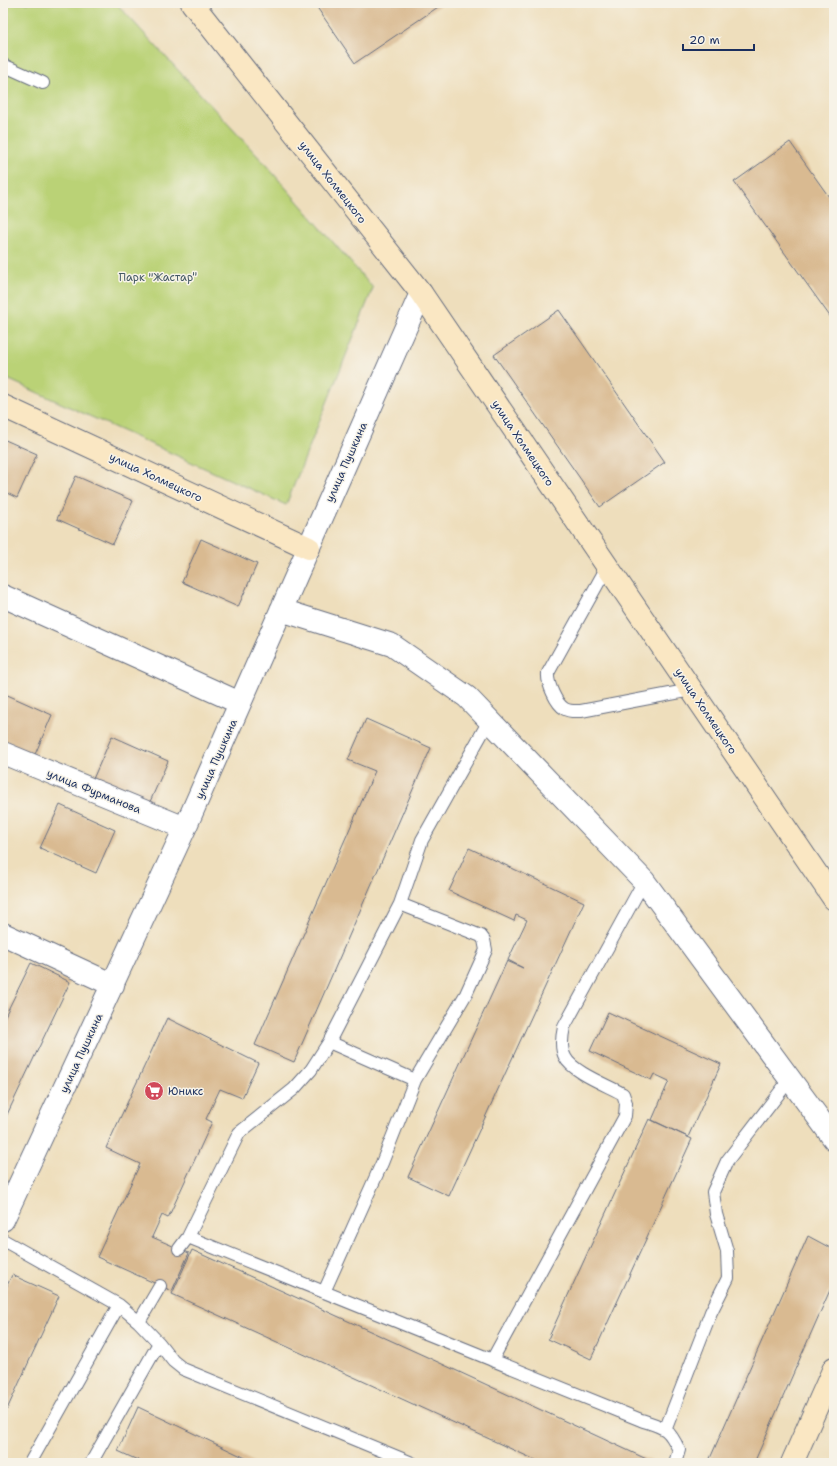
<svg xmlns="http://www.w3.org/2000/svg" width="837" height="1466" font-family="'Shantell Sans',sans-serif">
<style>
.green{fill:#bad276;stroke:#6a806a}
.building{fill:#d9ba91}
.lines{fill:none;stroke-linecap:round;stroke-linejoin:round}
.lane-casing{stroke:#656c7f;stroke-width:14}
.street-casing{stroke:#656c7f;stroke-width:24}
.secondary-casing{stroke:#656c7f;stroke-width:24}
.lane{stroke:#fff;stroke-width:12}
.street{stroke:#fff;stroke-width:22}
.secondary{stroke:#fae7c3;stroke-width:22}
.labels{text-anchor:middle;stroke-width:3;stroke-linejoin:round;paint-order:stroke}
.street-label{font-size:11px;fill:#1b2f5e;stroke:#f7f3e8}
.park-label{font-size:11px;fill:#435864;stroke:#f7f3e8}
.poi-label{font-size:11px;fill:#1b2f5e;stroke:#f7f3e8;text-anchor:start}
</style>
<rect width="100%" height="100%" fill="#f7f3e8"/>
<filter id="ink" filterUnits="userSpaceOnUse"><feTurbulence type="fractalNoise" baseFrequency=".025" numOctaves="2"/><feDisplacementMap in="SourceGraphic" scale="8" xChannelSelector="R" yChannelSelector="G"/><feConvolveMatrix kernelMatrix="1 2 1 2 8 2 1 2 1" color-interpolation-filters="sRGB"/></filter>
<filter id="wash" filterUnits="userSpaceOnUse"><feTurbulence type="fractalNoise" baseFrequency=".012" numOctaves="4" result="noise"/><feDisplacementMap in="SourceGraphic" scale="16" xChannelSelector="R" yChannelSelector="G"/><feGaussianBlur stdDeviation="0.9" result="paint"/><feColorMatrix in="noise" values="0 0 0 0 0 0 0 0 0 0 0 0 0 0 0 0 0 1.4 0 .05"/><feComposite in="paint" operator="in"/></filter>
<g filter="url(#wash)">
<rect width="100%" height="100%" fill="#eedebc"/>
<path class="green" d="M3 3H116L265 164 373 288 286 505 3 377Z"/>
<g id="blocks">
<path class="building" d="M314 3H444L355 63Z
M790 142 834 204V322L734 182Z
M559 310 665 462 600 507 494 355Z
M3 439 37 454 17 498 3 491Z
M76 476 133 501 113 544 57 519Z
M201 539 257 564 238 607 182 582Z
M3 693 52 715 33 759 3 745Z
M366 719 431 748 294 1062 255 1045 375 771 348 760Z
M112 736 168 761 149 804 93 779Z
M60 805 115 830 96 873 40 848Z
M469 848 584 902 449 1196 408 1177 507 961 523 968 508 960 527 920 516 915 514 921 449 891Z
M31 963 70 982 3 1123V1020Z
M608 1012 721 1064 688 1137 652 1120 669 1081 654 1074 651 1080 590 1051Z
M167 1018 258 1063 242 1098 220 1089 206 1119 212 1122 168 1218 162 1215 152 1237 189 1253 172 1291 97 1257 140 1164 106 1148Z
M649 1119 692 1139 591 1359 548 1339Z
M808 1236 834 1250V1281L754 1463H708Z
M192 1250 427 1357 655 1463H542L172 1294Z
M12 1275 59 1296 3 1418V1294Z
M138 1407 256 1463H144L118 1451Z"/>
</g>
</g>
<g filter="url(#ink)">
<use href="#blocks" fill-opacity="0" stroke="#656c7f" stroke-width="1"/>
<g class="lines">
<g class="lane-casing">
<path id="lane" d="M3 65 43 83
M607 567 548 673C547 683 556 704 565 709 570 712 576 711 581 711L691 690
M329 1042 415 1080
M188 1237 641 1420C665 1428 668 1427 679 1450L675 1463
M3 1240 119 1305 139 1322 159 1343 173 1361 183 1369 412 1463
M179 1249 188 1237 239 1133 294 1089 311 1070 329 1042 400 904 422 840 490 719
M324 1292 382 1163 415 1080 466 994 486 950 484 940 481 936 400 904
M139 1322 160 1286
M492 1360 625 1116 626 1103 623 1094C609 1086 572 1072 565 1057 560 1048 562 1036 564 1027L644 881
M666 1428 711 1312 728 1278 727 1251 716 1214 713 1192 727 1161 790 1079
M30 1463 119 1305
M91 1463 159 1343"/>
</g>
<g class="street-casing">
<path id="street" d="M3 596 240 703
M281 610 392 645 467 697 644 881 834 1139
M3 753 185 828
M3 934 113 985
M3 1220 185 828 421 293"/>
</g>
<g class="secondary-casing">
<path id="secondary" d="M192 3 421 293 834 899
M3 406 309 548
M792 1463 834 1368"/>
</g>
<use href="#lane" class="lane"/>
<use href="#street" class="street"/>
<use href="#secondary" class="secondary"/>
</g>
</g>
<defs>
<g id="supermarket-disc" transform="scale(1)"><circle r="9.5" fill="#d1495b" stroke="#f7f3e8"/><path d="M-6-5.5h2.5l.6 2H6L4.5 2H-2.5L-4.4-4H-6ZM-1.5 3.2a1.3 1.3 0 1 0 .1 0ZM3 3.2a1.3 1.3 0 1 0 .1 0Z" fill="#fff"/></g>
</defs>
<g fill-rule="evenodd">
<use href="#supermarket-disc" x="154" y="1091"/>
</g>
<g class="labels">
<g class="street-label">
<text transform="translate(333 182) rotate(52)" y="4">улица Холмецкого</text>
<text transform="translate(523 443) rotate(56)" y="4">улица Холмецкого</text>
<text transform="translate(346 462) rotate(-66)" y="4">улица Пушкина</text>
<text transform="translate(156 477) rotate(25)" y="4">улица Холмецкого</text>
<text transform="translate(706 711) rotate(56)" y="4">улица Холмецкого</text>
<text transform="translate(216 759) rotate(-66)" y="4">улица Пушкина</text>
<text transform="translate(94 791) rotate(22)" y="4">улица Фурманова</text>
<text transform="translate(81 1053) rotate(-65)" y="4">улица Пушкина</text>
</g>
<g class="park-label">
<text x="158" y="281">Парк "Жастар"</text>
</g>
<g class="poi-label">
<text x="168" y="1095">Юникс</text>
</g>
</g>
<rect width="837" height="1466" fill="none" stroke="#f7f3e8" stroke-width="16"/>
<path d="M683 44v6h71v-6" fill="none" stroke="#1b2f5e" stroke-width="2"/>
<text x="689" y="44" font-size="12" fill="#1b2f5e" stroke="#f7f3e8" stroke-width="3" paint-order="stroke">20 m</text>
</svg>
